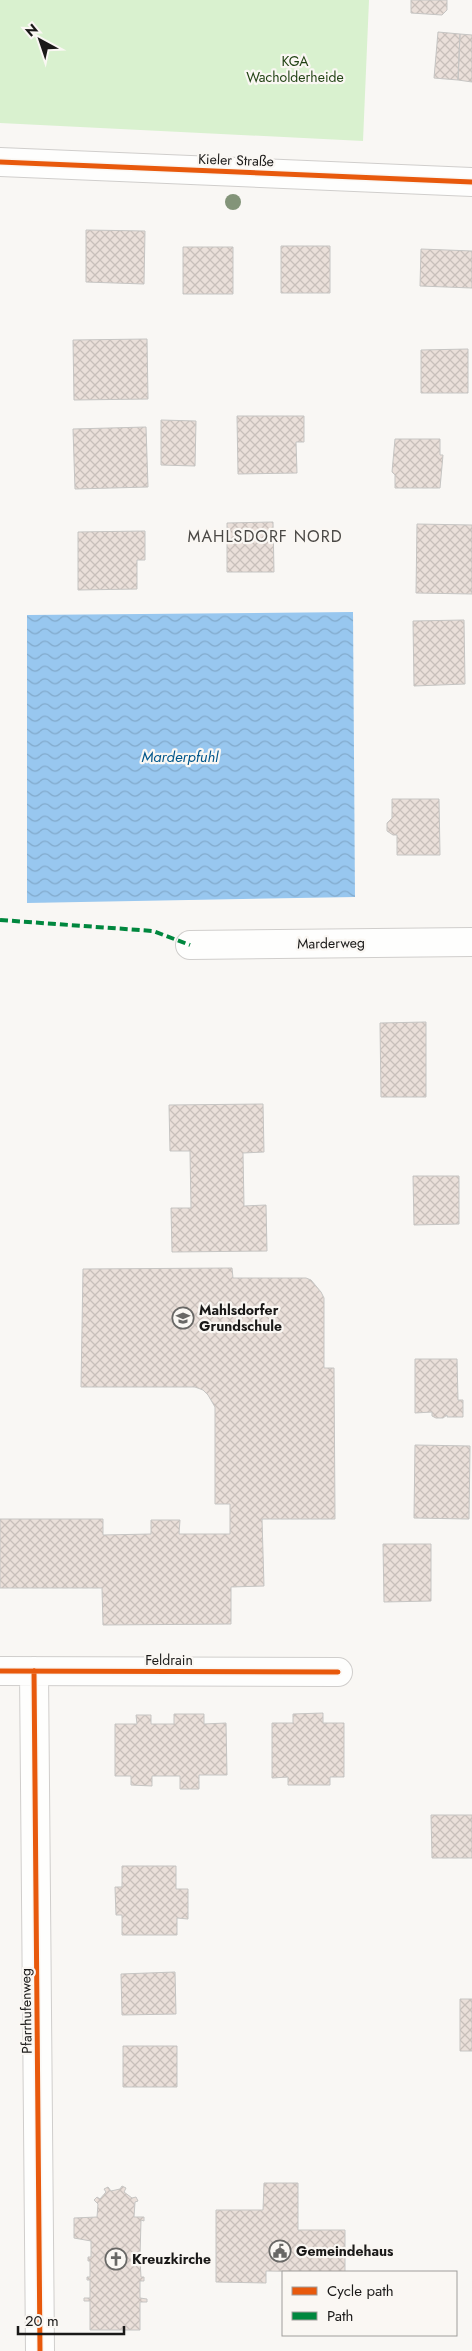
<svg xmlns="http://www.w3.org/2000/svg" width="472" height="2351" font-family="Jost,sans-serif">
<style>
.garden{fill:#d9f1cf}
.water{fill:url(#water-waves)}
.building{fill:url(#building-cross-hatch);stroke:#c6c5c3}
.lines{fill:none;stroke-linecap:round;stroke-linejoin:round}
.minor-casing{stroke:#d0cecc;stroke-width:30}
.minor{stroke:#fefefd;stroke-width:28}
.quiet{stroke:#00873e;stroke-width:4;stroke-dasharray:8 4;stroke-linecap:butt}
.cycleway-casing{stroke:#faf7f3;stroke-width:8}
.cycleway{stroke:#e8590c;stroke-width:5}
.tree{fill:#839479}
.labels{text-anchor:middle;stroke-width:4.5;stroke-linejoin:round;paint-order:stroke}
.park-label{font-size:14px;fill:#224314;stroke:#faf7f3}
.street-label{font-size:14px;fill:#1a1918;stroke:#faf7f3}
.poi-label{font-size:14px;font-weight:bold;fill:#1a1918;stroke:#faf7f3;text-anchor:start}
.water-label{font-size:15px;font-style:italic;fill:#01568b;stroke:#faf7f3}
.quarter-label{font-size:16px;letter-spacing:1px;fill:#4a4845;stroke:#faf7f3}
</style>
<defs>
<pattern id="water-waves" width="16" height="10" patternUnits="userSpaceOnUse" patternTransform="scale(1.25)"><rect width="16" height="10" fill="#98c7ef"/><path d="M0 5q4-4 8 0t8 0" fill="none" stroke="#82aacc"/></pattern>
<pattern id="building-cross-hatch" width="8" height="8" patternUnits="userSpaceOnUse" patternTransform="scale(1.25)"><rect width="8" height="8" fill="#eadfd9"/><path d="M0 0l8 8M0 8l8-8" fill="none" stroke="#c8bfba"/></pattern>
</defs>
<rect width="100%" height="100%" fill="#f9f7f4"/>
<path class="garden" d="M0 0H369L363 141 0 123Z"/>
<path class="water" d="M353 612 355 897 27 903V615Z"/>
<path class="building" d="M411 0H447V10L442 15 411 13Z
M438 32 460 34 458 80 434 78Z
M460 34 472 35V82L458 80Z
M86 230 145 231 144 284 86 282Z
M281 246H330V293H281Z
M183 247H233V294H183Z
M421 249 472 251V288L420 286Z
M147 339 148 399 74 400 73 340Z
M468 349V393H421V350Z
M237 416H304V442H296L297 473 238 474Z
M161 420 196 421 195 466 161 465Z
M146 427 148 487 75 489 73 429Z
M395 439H440V455H443L440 488H395V475L392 472Z
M273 522 274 572H227V523Z
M417 524 472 525V594L416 593Z
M145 531V560H137V589L78 590V532Z
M464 620 465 684 414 686 413 621Z
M392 799H439L440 855H397V835H393L387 831V823L392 818Z
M426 1022V1097H381L380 1023Z
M263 1104 264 1152 243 1153 244 1206 266 1205 267 1251 172 1252 171 1208H191L190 1151H170L169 1105Z
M413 1176H459V1224L414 1225Z
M232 1268 233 1278H306L311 1280 321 1292 324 1298V1368H334L335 1519H262L264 1586 231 1587V1624L103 1625 102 1588H0V1519H103V1535L151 1534V1520H180L179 1534H230V1504H215V1407L208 1395 203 1390 195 1387H81L83 1269Z
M415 1359H457L458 1400H463V1417H447V1415L443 1418H436L432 1416V1412L415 1413Z
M415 1445 470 1446 469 1519 414 1518Z
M383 1544H431V1601L384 1602Z
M323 1713V1723H344V1777H330V1785H288V1777L272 1778V1723H293V1714Z
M174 1714H204V1724L226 1723 227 1775H199V1789H180V1776H152V1786L131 1785V1776H115V1724H137L136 1715H151V1724H174Z
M431 1815H472V1858H432Z
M122 1866H176V1889H188V1919L177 1918V1935H122V1915H116L115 1887H122Z
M175 1972 176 2014 122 2015 121 1974Z
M460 1999H472V2051H460Z
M123 2046H177V2087H123Z
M264 2183H298V2230H345V2272L266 2271V2283L216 2282V2210H263Z
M122 2186 126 2188 124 2192 132 2198 136 2197 138 2201 135 2202 134 2217H144V2221L141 2220 140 2256H144V2260H140L141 2277H144V2281H140V2298L147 2299V2302H140V2330H90V2301H84V2298H90V2280H87V2277H90V2261H88V2257H91V2241L74 2238V2218L97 2217 98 2204 94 2200 97 2197 100 2199 106 2192 104 2189 108 2187 111 2191 120 2189Z"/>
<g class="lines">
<g class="minor-casing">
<path id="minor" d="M0 162 472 182
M190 945 472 942
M0 1671 338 1672
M34 1671 40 2351"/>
</g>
<use href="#minor" class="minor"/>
<path class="quiet" d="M0 920 153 931 190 945"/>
<g class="cycleway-casing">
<path id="cycleway" d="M0 162 472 182
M0 1671 338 1672
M34 1671 40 2351"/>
</g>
<use href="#cycleway" class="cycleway"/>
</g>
<circle class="tree" cx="233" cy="202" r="8"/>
<defs>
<g id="school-ring" transform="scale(1.125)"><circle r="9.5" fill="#faf7f3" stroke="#686765" stroke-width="1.5"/><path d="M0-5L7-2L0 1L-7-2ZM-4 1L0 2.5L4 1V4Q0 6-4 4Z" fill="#686765"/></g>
<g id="civic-ring" transform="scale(1.125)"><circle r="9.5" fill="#faf7f3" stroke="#686765" stroke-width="1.5"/><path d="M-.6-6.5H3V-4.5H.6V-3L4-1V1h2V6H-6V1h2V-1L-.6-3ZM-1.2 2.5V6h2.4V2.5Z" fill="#686765"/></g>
<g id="church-ring" transform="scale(1.125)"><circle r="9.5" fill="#faf7f3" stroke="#686765" stroke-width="1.5"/><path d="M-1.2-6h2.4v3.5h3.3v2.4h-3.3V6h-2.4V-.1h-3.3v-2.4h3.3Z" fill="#686765"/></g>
</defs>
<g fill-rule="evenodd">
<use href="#school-ring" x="183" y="1318"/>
<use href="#civic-ring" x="280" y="2251"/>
<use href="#church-ring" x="116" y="2259"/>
</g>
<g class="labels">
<g class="park-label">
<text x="295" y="66">KGA<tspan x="295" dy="16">Wacholderheide</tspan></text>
</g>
<g class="street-label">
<text transform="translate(236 160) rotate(2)" y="5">Kieler Straße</text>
<text transform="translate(331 943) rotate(-1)" y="5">Marderweg</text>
<text x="169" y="1665">Feldrain</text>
<text transform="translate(26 2011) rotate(-91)" y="5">Pfarrhufenweg</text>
</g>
<g class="poi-label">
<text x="199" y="1315">Mahlsdorfer<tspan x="199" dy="16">Grundschule</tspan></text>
<text x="296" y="2256">Gemeindehaus</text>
<text x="132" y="2264">Kreuzkirche</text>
</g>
<g class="water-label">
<text x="180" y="762">Marderpfuhl</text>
</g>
<g class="quarter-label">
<text x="265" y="542">MAHLSDORF NORD</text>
</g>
</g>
<rect x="282" y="2271" width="175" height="65" fill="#faf7f3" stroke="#a09e9b"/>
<rect x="292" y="2287" width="25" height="8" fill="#e8590c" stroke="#a09e9b"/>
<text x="327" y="2296" font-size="15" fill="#1a1918">Cycle path</text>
<rect x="292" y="2312" width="25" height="8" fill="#00873e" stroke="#a09e9b"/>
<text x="327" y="2321" font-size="15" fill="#1a1918">Path</text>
<g transform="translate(40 40) rotate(320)" stroke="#faf7f3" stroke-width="4" paint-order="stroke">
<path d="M0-4L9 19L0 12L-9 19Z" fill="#1a1918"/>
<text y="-8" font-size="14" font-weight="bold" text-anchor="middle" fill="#1a1918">N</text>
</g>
<path d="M18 2326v8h106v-8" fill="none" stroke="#1a1918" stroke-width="2.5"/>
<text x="25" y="2326" font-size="15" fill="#1a1918" stroke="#faf7f3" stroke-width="4" paint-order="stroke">20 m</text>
</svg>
